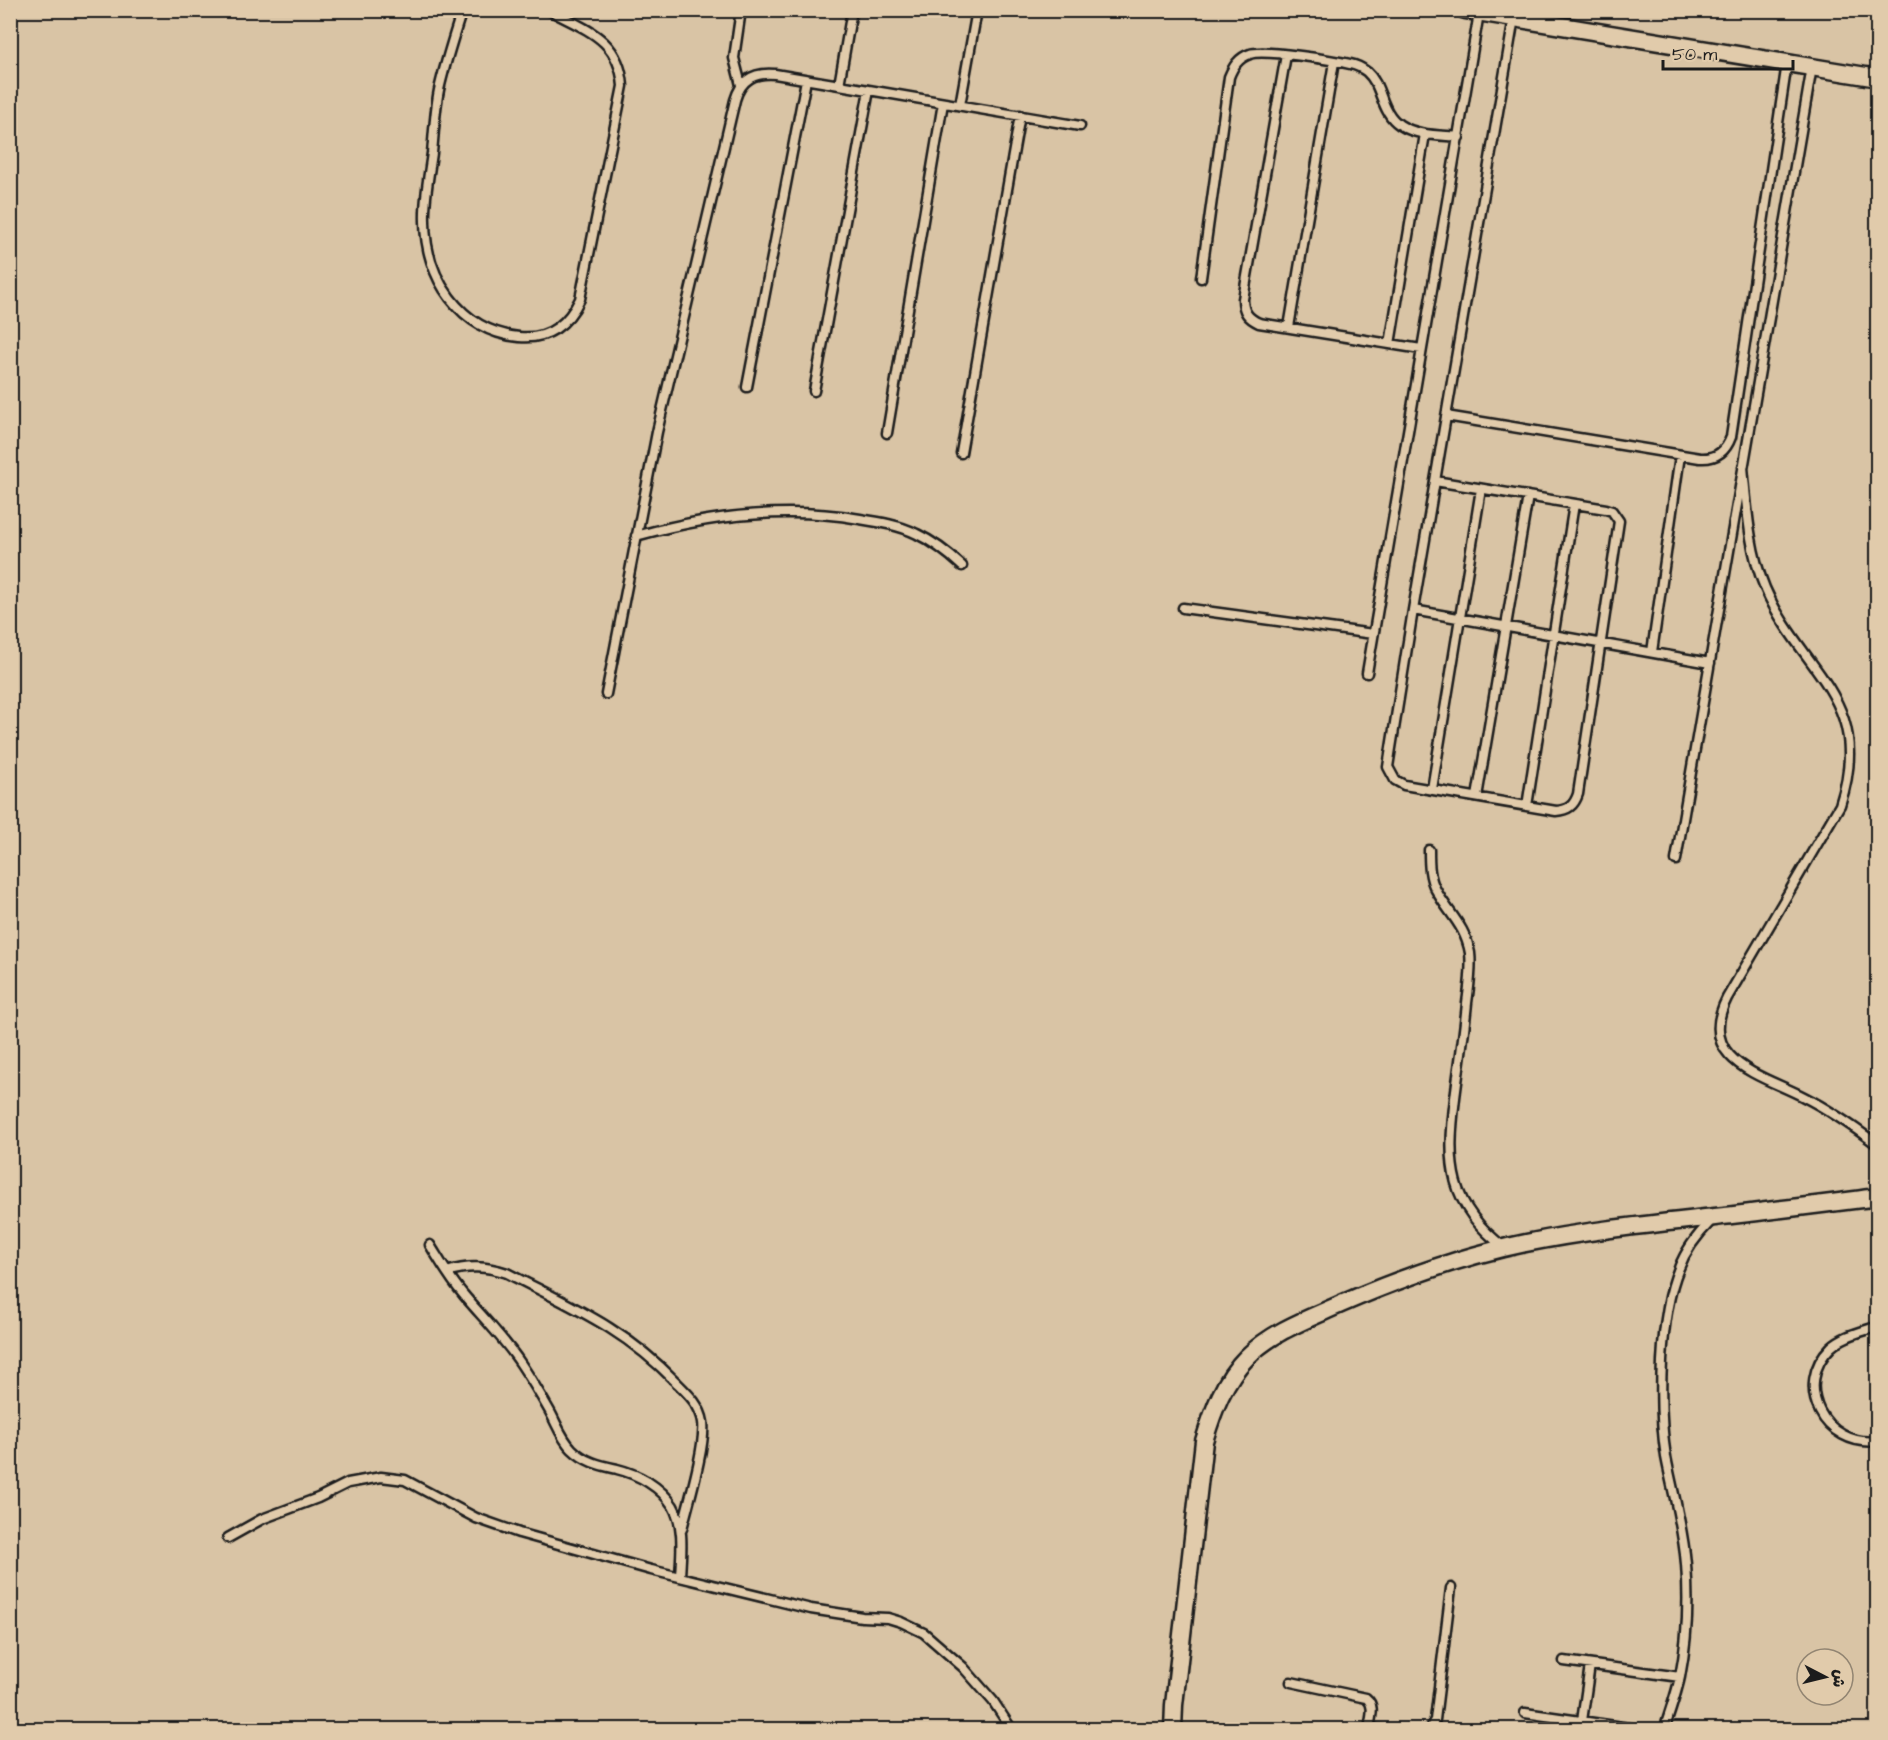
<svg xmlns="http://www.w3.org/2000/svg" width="1888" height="1740" font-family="'Architects Daughter','Playpen Sans Arabic',sans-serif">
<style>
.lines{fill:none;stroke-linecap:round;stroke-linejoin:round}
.service-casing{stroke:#1c1c1c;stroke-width:13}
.minor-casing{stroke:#1c1c1c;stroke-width:21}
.service{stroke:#e1cbab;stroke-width:8}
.minor{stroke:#e1cbab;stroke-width:16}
</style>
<rect width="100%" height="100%" fill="#d9c4a5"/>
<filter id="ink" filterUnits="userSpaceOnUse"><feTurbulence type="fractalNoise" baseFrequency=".0167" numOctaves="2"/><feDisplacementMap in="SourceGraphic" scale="12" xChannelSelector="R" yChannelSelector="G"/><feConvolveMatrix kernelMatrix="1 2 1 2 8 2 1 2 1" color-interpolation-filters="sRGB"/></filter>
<g filter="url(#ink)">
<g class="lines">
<g class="service-casing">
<path id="service" d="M462 10C454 36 445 63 439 90 435 110 434 132 432 153 429 175 424 199 425 221 425 277 460 331 519 337 548 340 568 324 580 299L623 86C619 38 586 30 549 10
M1286 55 1243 299C1243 312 1248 318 1259 323L1421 349
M741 85 734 58 741 10
M839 85 852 10
M960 105 977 10
M1201 278 1229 77C1233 67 1238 58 1250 54 1263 49 1333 60 1350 64 1356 65 1362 68 1367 72 1383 86 1380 112 1400 125 1417 136 1440 135 1459 137
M1289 327 1334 62
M1390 344 1425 134
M747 387 806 80
M814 391 869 90
M1446 416 1700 458C1716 459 1726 451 1731 437L1787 63
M887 433 943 103
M961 453 1020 115
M1743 467C1747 508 1749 550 1765 588 1801 672 1875 699 1840 805L1727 998C1695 1061 1762 1075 1804 1097 1830 1110 1854 1127 1878 1145
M1435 481 1606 509 1612 511 1619 521 1578 794C1574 806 1568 810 1556 811L1404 785 1395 780 1388 767 1413 610 1514 18
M636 536C710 515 784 506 860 519 879 522 899 525 917 534 934 542 948 553 962 566
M1183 608 1373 634
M1413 610 1710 663
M1652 652 1680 455
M1367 673 1479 13
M606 694 657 432 735 100C741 79 755 72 775 74L1080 126
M1432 789 1481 489
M1477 797 1528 496
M1527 806 1574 504
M1429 850C1429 863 1429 878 1436 890 1448 913 1465 925 1470 953 1472 970 1469 987 1467 1003 1464 1035 1459 1066 1455 1098 1447 1164 1448 1205 1505 1248
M1676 860 1812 67
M430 1245C440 1261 450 1279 463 1294 482 1317 504 1338 521 1364 531 1379 540 1394 549 1410 557 1424 561 1438 572 1449 585 1462 600 1465 617 1469 638 1474 661 1487 673 1506 685 1527 681 1554 680 1577
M447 1272C468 1265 486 1266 507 1273 570 1306 624 1328 675 1381 687 1393 700 1404 703 1422 706 1445 688 1504 682 1529
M1878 1326C1862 1332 1844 1335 1831 1347 1792 1385 1824 1448 1878 1441
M228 1538 262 1519 318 1498 348 1483 381 1477 405 1480 476 1518 519 1533 651 1570 811 1609 862 1617 888 1618 901 1622 924 1633 963 1667 993 1701 1012 1730
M1564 1661 1680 1677
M1291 1682 1366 1698C1376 1706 1370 1718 1369 1730
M1525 1713 1643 1730
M1582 1721 1590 1665
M1369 1728 1384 1730
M1429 1730 1435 1720 1451 1588
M1664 1730C1670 1712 1676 1695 1680 1677 1687 1641 1689 1601 1686 1564 1683 1527 1673 1493 1666 1457 1658 1407 1659 1315 1679 1268 1686 1249 1698 1234 1712 1220"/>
</g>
<g class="minor-casing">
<path id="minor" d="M1465 10 1878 78
M1173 1730 1174 1705 1204 1441C1213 1411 1224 1380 1247 1357 1273 1331 1308 1319 1341 1304 1401 1278 1462 1256 1526 1243 1589 1230 1652 1224 1715 1217 1769 1211 1823 1204 1878 1197"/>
</g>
<use href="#service" class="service"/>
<use href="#minor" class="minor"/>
</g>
</g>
<rect width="1888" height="1740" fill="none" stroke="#e1cbab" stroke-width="36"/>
<rect x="18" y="18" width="1852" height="1704" fill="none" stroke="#1c1c1c" stroke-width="2" filter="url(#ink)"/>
<g transform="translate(1825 1677) rotate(97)"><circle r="28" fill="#e1cbab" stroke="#928572" stroke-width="1.5"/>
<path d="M0-4.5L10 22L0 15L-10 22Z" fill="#1c1c1c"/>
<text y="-9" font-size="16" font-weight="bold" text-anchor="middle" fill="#1c1c1c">ش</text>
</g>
<path d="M1663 60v9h130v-9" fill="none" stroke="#1c1c1c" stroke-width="3"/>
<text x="1672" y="60" font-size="18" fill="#1c1c1c" stroke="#e1cbab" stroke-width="4.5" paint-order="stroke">50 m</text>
</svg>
